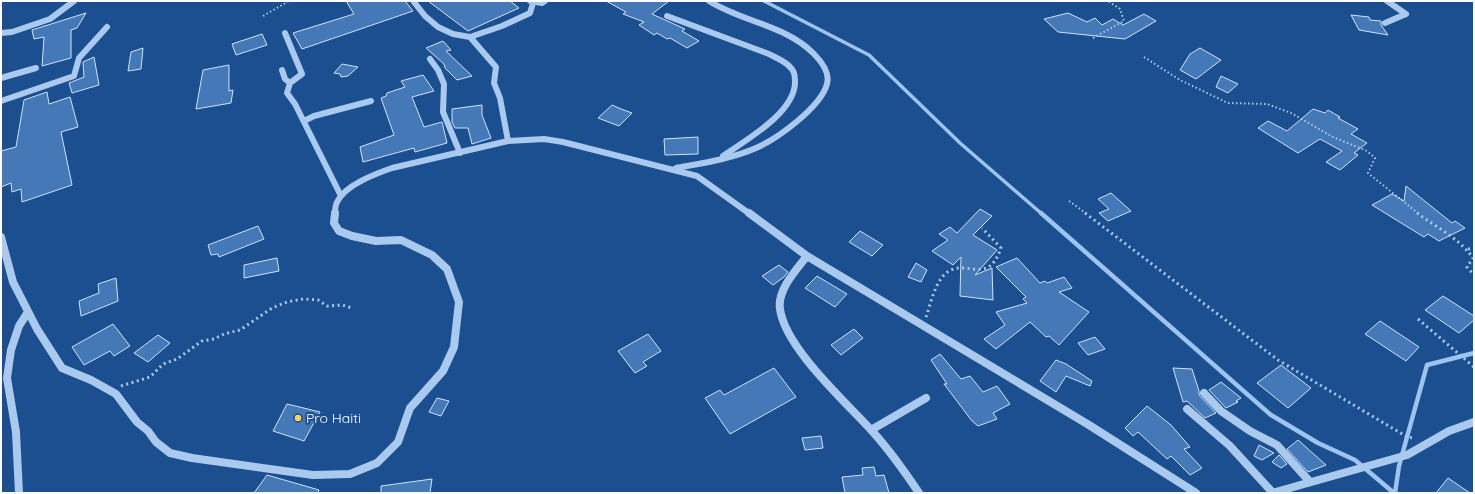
<svg xmlns="http://www.w3.org/2000/svg" width="1475" height="494" font-family="Quicksand,sans-serif">
<style>
.lines{fill:none;stroke-linecap:round;stroke-linejoin:round}
.stream-far1{stroke:#9cc4f0;stroke-width:3.5}
.stream{stroke:#9cc4f0;stroke-width:4.5}
.building{fill:#4478b7;stroke:#cfe3fa}
.path-far1{stroke:#a9c9ee;stroke-width:2;stroke-dasharray:1.5 2.5;stroke-linecap:butt}
.path{stroke:#a9c9ee;stroke-width:3;stroke-dasharray:2 3.5;stroke-linecap:butt}
.minor-far1{stroke:#a9c9ee;stroke-width:6}
.minor{stroke:#a9c9ee;stroke-width:8}
.poi-dot{fill:#ffd166;stroke:#1b4f8f;stroke-width:1.5}
.labels{text-anchor:middle;stroke-width:4;stroke-linejoin:round;paint-order:stroke}
.poi-label{font-size:14px;fill:#fff;stroke:#1b4f8f;text-anchor:start}
</style>
<rect width="100%" height="100%" fill="#1b4f8f"/>
<g class="lines">
<path class="stream-far1" d="M764 1 869 55 960 143 1042 214"/>
<path class="stream" d="M1041 213 1271 415 1318 443 1355 460 1394 493
M1395 493 1399 466 1427 365 1474 353"/>
</g>
<path class="building" d="M346 1H405L413 11 302 49 293 33 354 14Z
M428 1H510L519 8 468 31Z
M606 1H669L652 14 685 29 682 31 699 41 687 48 670 38 667 39 657 33 654 35 639 25 644 22 623 14 626 12Z
M86 13 77 28 71 30V58L42 66 44 37 34 39 32 30Z
M1068 13 1087 22 1095 18 1102 25 1113 19 1123 25 1144 14 1156 21 1125 39 1058 32 1044 19Z
M1351 15 1369 17 1370 20 1381 21V25L1388 35 1359 30Z
M262 34 267 45 236 55 232 44Z
M443 41 451 50 446 51 472 76 457 80 445 68 444 64 426 48Z
M143 48 141 69 128 71 131 52Z
M1200 48 1221 60 1196 79 1180 70 1190 54Z
M94 57 99 85 72 93 69 83 84 77 83 62Z
M342 64 358 67 348 76 341 77 340 74 334 73Z
M229 65V91L233 90 231 103 196 109 203 70Z
M423 75 434 91 412 97 424 127 442 122 447 143 415 152 414 148 363 162 360 147 394 135 381 98 386 96 387 93 405 87 401 81Z
M1221 76 1238 84 1228 93 1216 87Z
M47 92 49 104 70 97 78 127 61 132 72 185 22 202 21 189 12 192 11 183 1 187V151L16 147 24 100Z
M482 105V115L491 138 472 144 468 128H455L452 122V109Z
M612 105 621 109 632 113 619 126 598 118Z
M1313 109 1325 113 1328 110 1340 117 1338 118 1358 129 1351 134 1367 143 1354 153 1358 155 1340 170 1326 162 1342 151 1320 139 1298 153 1258 128 1268 121 1287 131Z
M698 137V154L665 155 664 139Z
M1406 186 1452 223 1455 221 1465 228 1439 241 1428 234 1424 237 1372 205 1392 194 1404 201Z
M1111 193 1131 211 1108 221 1099 213 1109 209 1098 199Z
M980 209 992 216 973 235 997 250 975 275 992 268 993 300 960 296 961 257 953 265 932 251 948 240 939 234 950 227 957 233Z
M258 226 264 239 219 257 218 254 211 255 208 245Z
M860 231 883 245 872 256 849 242Z
M277 258 279 271 244 278V265Z
M1017 258 1040 283 1045 281 1047 283 1064 277 1072 288 1059 292 1089 312 1059 345 1049 336 1046 337 1030 322 996 349 984 339 1005 325 996 312 1027 303 1023 299 1026 297 996 267Z
M916 263 927 270 921 282 908 277Z
M779 265 788 272 784 277 773 285 762 276Z
M817 276 847 294 835 307 805 288Z
M116 278 118 301 81 316 79 301 99 293 98 284Z
M1443 296 1474 316V320L1459 333 1425 310Z
M1380 321 1419 347 1406 361 1365 334Z
M113 324 130 346 114 356 110 351 84 365 72 347Z
M854 329 863 338 841 355 831 345Z
M648 334 661 351 643 362 647 366 635 373 618 351Z
M158 335 170 343 148 362 134 353Z
M1095 337 1105 349 1088 355 1078 343Z
M940 354 961 379 970 376 983 392 997 386 1010 404 993 413 997 419 978 426 972 421 944 384H947L931 360Z
M1056 360 1066 364 1092 381 1090 386 1066 376 1056 392 1040 381Z
M1281 365 1311 388 1288 408 1257 383Z
M774 368 796 397 730 434 705 398 720 390 724 395Z
M1173 368 1192 369 1199 391V395L1216 413 1205 418 1187 401 1183 402Z
M1221 382 1241 398 1236 401 1238 402 1226 408 1209 390Z
M437 398 449 401 441 416 429 412Z
M287 404 320 412 304 441 273 431Z
M1147 406 1171 425 1190 447 1184 449 1202 468 1190 475 1171 456 1167 459 1138 432 1133 436 1125 428Z
M821 436 823 448 805 450 802 438Z
M1298 440 1326 465 1308 472 1307 471 1287 449Z
M1259 445 1274 453 1262 460 1254 456Z
M1279 455 1287 464 1281 468 1272 462Z
M874 467 876 476 884 475 889 493H845L842 477 863 475 862 468Z
M267 475 319 490 318 493H254Z
M1448 478 1470 493H1436Z
M432 479 430 493H381V486Z"/>
<g class="lines">
<path class="path-far1" d="M263 16 289 1
M1093 38 1124 21 1120 9 1108 1
M1144 57 1180 80 1228 103 1267 104 1291 113 1333 137 1367 151 1375 158 1368 173 1419 214
M1069 201 1087 214"/>
<path class="path" d="M1085 213 1278 360 1409 438 1415 437
M1417 213C1436 227 1459 238 1473 258L1467 267 1474 275
M1468 249 1474 248
M926 317C931 303 934 285 945 274 965 256 987 288 1001 248L982 228
M1418 319 1474 367
M121 386 150 377 163 364 177 359 202 341 214 339 224 334 240 330 272 308 287 302 303 299 318 300 327 306 342 305 352 308"/>
<path class="minor-far1" d="M530 1 542 3 545 1
M1387 1 1406 14
M414 2 425 16 438 27 453 34 470 37 496 67 494 83 500 98 508 141
M667 16 769 54C776 58 785 61 790 67 794 70 795 76 795 81 796 112 746 140 723 156
M1385 23 1406 14
M1 33 12 32 50 19 74 1
M285 33 302 74 290 83 287 93 295 104 341 196
M470 37 502 26 530 13 533 3
M430 59 438 70 444 84 443 112 460 153
M282 70 285 79 290 83
M1 78 36 68
M1 101 74 76 79 58 107 27
M304 121 314 116 371 101
M676 168C703 163 731 159 756 148 777 139 821 107 827 84 830 73 822 62 814 54 786 25 742 22 709 1
M335 214C335 211 335 206 337 202 345 185 375 174 392 168L508 141 544 139 563 142 697 176 750 214"/>
<path class="minor" d="M749 213 807 256 1089 425 1196 493
M1 237 13 282 37 329 62 368 91 380 116 394 137 422 148 431 156 442 170 453 192 458 313 475 350 474 377 463 398 442 410 408 443 371 454 347 459 302 447 269 432 255 401 240 376 241 352 236 339 231 334 223 335 213
M807 256C796 270 777 290 780 309 785 348 847 403 873 432 890 451 905 472 919 493
M1204 393 1221 411 1250 431 1277 445 1310 482
M1187 409 1230 446 1273 493
M871 430 926 398
M19 493 16 432 7 378 11 350 19 326 28 312
M1272 493 1407 455 1449 431 1474 422"/>
</g>
<circle class="poi-dot" cx="298" cy="418" r="4"/>
<g class="labels">
<g class="poi-label">
<text x="306" y="423">Pro Haiti</text>
</g>
</g>
<rect width="1475" height="494" fill="none" stroke="#ffffff" stroke-width="4"/>
</svg>
